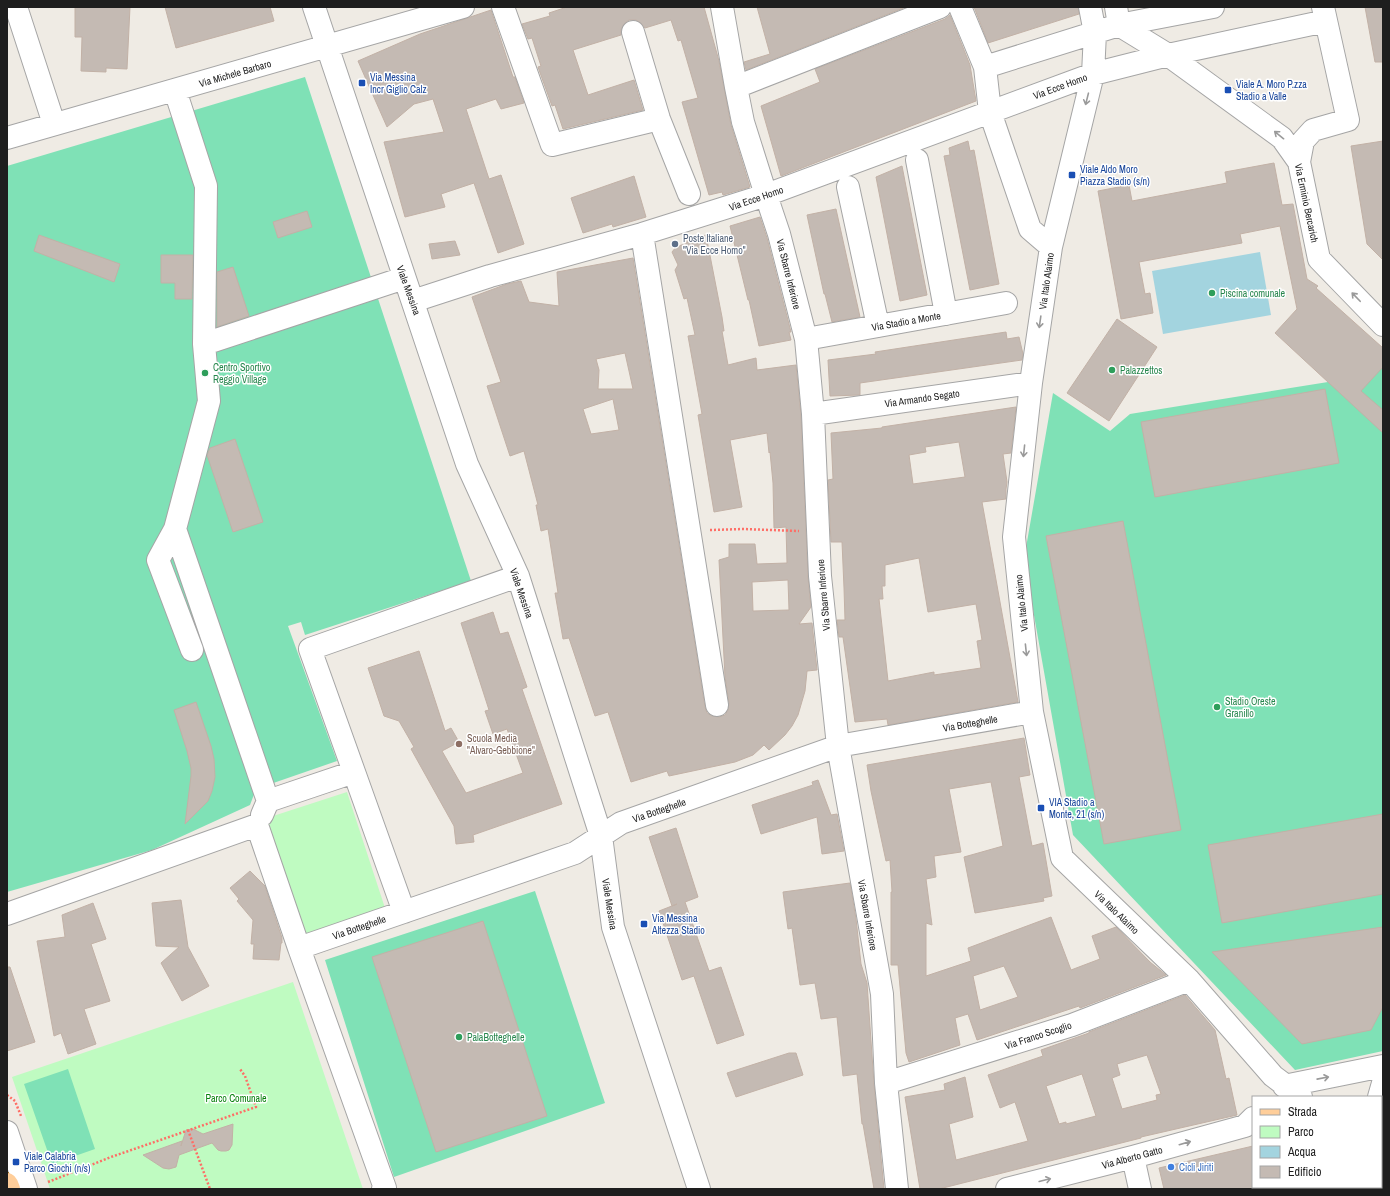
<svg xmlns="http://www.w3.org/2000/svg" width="1390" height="1196" font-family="'Archivo Narrow',sans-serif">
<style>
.park{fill:#bffbc1}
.pitch{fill:#7fe1b6}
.water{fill:#a3d4df}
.building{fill:#c4bab3;stroke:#c2b1a6;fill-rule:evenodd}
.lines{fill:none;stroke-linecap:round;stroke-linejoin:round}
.minor-casing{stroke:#a5a5a5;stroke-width:24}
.major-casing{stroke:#985e00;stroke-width:24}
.path{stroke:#fe6e66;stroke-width:2.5;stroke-dasharray:2 2;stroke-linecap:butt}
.minor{stroke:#fff;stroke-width:22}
.major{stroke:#ffce9a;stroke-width:22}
.oneway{stroke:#9a9a9a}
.transit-dot{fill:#1a4fb4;stroke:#fff;stroke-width:1.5}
.service-dot{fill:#5c6f8a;stroke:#fff;stroke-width:1.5}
.leisure-dot{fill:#2e9e5b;stroke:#fff;stroke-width:1.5}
.education-dot{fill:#8d6e63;stroke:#fff;stroke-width:1.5}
.shop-dot{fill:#3f7fe0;stroke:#fff;stroke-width:1.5}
.labels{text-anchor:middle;stroke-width:3;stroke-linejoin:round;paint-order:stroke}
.street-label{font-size:10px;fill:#1e1e1e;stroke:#fff}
.transit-label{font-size:10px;fill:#164399;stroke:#fff;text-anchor:start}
.service-label{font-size:10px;fill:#4e5e75;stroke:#fff;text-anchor:start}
.leisure-label{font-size:10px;fill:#27864d;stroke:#fff;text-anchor:start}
.education-label{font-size:10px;fill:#785e54;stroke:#fff;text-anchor:start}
.park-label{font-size:10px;fill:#08800c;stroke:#fff}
.shop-label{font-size:10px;fill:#366cbe;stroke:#fff;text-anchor:start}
</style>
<rect width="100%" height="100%" fill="#efebe4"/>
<path class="park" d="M347 792 385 908 305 934 267 818Z
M293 982 363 1189H50L12 1077Z"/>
<path class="pitch" d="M305 77 471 581 305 635 301 622 288 626 337 761 256 789 250 805 152 850 7 892V166Z
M1383 367V1051L1295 1070 1073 835 1024 559 1053 393 1110 431 1130 414 1328 382Z
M535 891 605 1103 394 1177 325 960Z
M68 1069 95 1149 52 1164 24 1084Z"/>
<path class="water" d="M1260 252 1271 315 1163 334 1152 271Z"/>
<path class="building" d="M75 7H130L127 69 106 68V72L81 71 82 37H75Z
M165 7H270L274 21 176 48Z
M567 7H704L719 61 731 125 750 187 723 195 722 192 709 195 682 102 698 98 681 40 678 41 671 20 645 28 641 23 636 20H629L624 24 621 30V35L573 50 588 95 634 80 643 110 563 129 555 105 552 106 538 67 541 66 532 38 528 39 522 24 550 16 549 13Z
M757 7H906L746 70 744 62 770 54Z
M974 7H1078L1079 14 988 43Z
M1365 7H1383V62H1375Z
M491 10 513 77H515L524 103 501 109 496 99 466 109 489 179 501 175 524 244 498 253 474 183 441 194 445 207 405 217 384 142 444 132 433 99 414 104 387 127 358 61 420 34Z
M950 15 970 65 976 101 781 176 761 106 820 82 815 69 945 19Z
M968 141 970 151 974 150 999 284 970 290 944 156 950 155 949 148Z
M1383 141V260L1367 244 1351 146Z
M1274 163 1282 205 1293 204 1307 279 1318 286 1316 288 1383 348V367L1361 391 1383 410V433L1275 333 1297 309 1280 226 1240 234 1242 243 1139 262 1145 294 1150 293 1153 313 1121 319 1098 191 1129 185 1132 201 1227 183 1225 172Z
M902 166 927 295 900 301 876 177Z
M634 176 646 217 613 227 612 224 583 233 571 198Z
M836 209 860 317 832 322 825 294H824L807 215Z
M307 211 312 227 278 238 273 222Z
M760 217 767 238 791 332H789L791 340 759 346 749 300H748L730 226Z
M39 235 120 264 114 282 34 251Z
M706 235 722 317 724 331H722L728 365 756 358 757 370 796 365 801 415 808 577 811 607 799 624 812 623 817 670 807 671 805 691 798 715 792 726 785 735 769 750 764 745 753 755 735 762 669 776 667 771 631 782 608 712 595 716 569 638 563 639 555 593H558L548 529 541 531 536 505H538L524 451 510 456 487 386 501 382 472 297 507 284 521 281 529 302 559 306 557 272 633 258 705 707 707 713 712 716 719 717 725 715 728 710 729 703 725 677 719 560 729 557V544H755L757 564 787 563 786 527 774 528 773 483 770 452 769 453 767 433 730 440 742 507 714 512 698 415 702 414 688 336 695 335 687 298 684 299 675 270 678 265 672 252 676 247 687 243V240ZM625 353 633 389H598L599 370 596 359ZM613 399 619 430 591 434 583 409ZM788 580 789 610 753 611 752 582Z
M455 241 460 255 432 259 429 244Z
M161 255H193L192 299H175V283H161Z
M233 267 249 316 217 327V272Z
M1117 319 1157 347 1109 421 1067 393Z
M1006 332 1007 339 1019 337 1023 354 1022 360 860 383V395L830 396 828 360 876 354 875 352Z
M1325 389 1339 463 1155 497 1141 422Z
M1016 407 1011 453 1003 454 1007 482 1006 489V499L982 502 1018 702 888 725 887 719 855 722 843 637H839L837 620H845L844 588 842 542H831L828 480 833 479 831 433 882 428V427ZM959 442 965 477 913 484 909 455 926 452 925 447ZM919 558 928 612 976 604 982 640 977 641 981 668 934 675V672L888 681 879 599H883L882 586H885V565Z
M235 439 263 522 233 532 207 455 210 448Z
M1123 521 1181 830 1104 844 1046 536Z
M493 612 500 634 508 632 527 687 522 689 562 804 473 835 474 842 456 844 454 826 411 749 414 747 399 721 384 716 368 668 419 651 445 731 451 728 459 742 442 751 466 793 523 773 507 729 493 734 485 711 489 710 461 623Z
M196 702 211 746 214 759 215 777 212 791 208 801 185 824 191 776V768L187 751 174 710Z
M1024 738 1030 775 1019 777 1032 846 1043 843 1052 896 1043 898 1044 901 975 913 964 857 1003 846 991 782 949 789 961 852 934 856 936 877 926 879 932 925 926 923V976L971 961 968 948 1051 917 1071 970 1100 959 1092 936 1116 927 1150 962 1166 975 1080 1008 1079 1006 977 1040 968 1014 955 1018 960 1045 909 1062 906 1053 898 965H891V892H892L890 860 886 861 871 791 867 765ZM1004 966 1018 997 980 1010 973 976Z
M818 780 831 815 837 814 844 851 822 854 817 817 761 834 752 805 813 785 812 782Z
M1383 814V894L1222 923 1208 845Z
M676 828 698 897 685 902 709 971 721 967 744 1035 717 1044 694 976 682 980 659 911 677 904 672 906 649 837Z
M250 871 265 886 282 938V943H281L279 960 253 959 254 944H251L253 920 237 901 239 899 230 888Z
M850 883 856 919 861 964 867 983 874 1084 884 1189H874L863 1124H862L857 1074 843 1076 837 1017 821 1019 815 983 800 985 792 928 788 929 783 892Z
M181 900 188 947 209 986 182 1001 161 963 179 947 156 946 152 903Z
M93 903 106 939 91 944 110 1001 84 1009 96 1044 68 1054 61 1033 54 1036 37 941 65 937 62 915Z
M483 921 547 1116 436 1152 372 957Z
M1383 927V1007L1371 1030 1302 1044 1212 952Z
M7 967H10L35 1042 7 1051Z
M1185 995 1215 1030 1226 1079 1229 1078 1237 1115 1141 1137V1138L939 1189H920L905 1097 945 1090 944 1084 965 1077 973 1117 949 1124 956 1160 1028 1141 1015 1102 1000 1108 988 1075 1043 1056 1041 1050 1089 1033V1032ZM1147 1055 1161 1094 1156 1095 1157 1100 1122 1109 1112 1078 1120 1075 1117 1064ZM1082 1074 1096 1116 1066 1124V1122L1059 1124 1046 1086Z
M789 1053H796L803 1075 736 1097 727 1073Z
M233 1124 232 1145 229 1150 226 1151H221L218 1150 212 1143 179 1155 176 1167 169 1169 163 1168 143 1155 182 1141 181 1146 186 1130 193 1129 203 1134Z
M1253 1146V1187H1255L1256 1189H1164L1159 1168Z"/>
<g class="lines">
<g class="minor-casing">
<path id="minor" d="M16 7 54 124
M314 7 467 464 518 576 601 836 613 927 699 1189
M503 7 552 145 659 119
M722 7 736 87 743 122 766 195 779 234 806 339 813 414 820 576 838 746 882 994 886 1083 897 1189
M960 7 985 67
M1090 7 1095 33 1093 74 1051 247 1031 383 1014 537 1032 712 1062 858 1189 980 1273 1076 1301 1097
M1116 7 1119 25
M1119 25 1168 55 1282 138 1299 162 1319 259 1383 325
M633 32 659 119 689 194
M736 87 940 7
M175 90 206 186 204 344
M7 138 463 7
M917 160 946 314
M1299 162 1303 141 1313 130 1348 120 1323 7
M848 187 878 326
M642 234 717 705
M1051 247 1030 229 990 112 985 67 1119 25 1213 7
M413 301 490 276 642 234 766 195 1093 74 1168 55 1326 21
M806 339 1006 303
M813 414 1031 383
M175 529 158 560 192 650
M354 772 310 649 518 576
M268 801 175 529 209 401 204 344 404 278
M262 815 268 801 354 772 404 912
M7 914 257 825 299 948 575 853 621 823 838 746 1032 712
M299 948 385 1188 383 1189
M886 1083 1072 1025 1189 980
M1284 1086 1383 1066
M1379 1097 1383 1083
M7 1132 26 1189
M1133 1157 1140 1189
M1269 1187V1189
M1368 1187 1369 1189
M1007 1189 1133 1157 1245 1126 1253 1118"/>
</g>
<g class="major-casing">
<path id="major" d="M7 1184 9 1189"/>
</g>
<path class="path" d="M710 530 743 529 799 531
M7 1095 15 1101 21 1116
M188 1130 210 1189
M48 1182 111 1157 256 1107 245 1076 240 1069"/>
<use href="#minor" class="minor"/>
<use href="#major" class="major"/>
</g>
<defs><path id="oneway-shaft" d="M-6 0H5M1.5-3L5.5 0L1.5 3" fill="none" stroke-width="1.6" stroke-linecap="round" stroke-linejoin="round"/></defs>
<g class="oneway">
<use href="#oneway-shaft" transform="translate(1087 99) rotate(104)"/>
<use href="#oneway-shaft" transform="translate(1279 135) rotate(-141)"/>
<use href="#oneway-shaft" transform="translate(1356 297) rotate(-134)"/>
<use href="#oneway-shaft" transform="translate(1040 322) rotate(98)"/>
<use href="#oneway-shaft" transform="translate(1024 451) rotate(96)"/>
<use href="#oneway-shaft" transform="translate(1026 650) rotate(84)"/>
<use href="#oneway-shaft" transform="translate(1323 1078) rotate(-11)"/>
<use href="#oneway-shaft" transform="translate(1185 1143) rotate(-16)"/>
<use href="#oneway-shaft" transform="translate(1045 1180) rotate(-14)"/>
</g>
<g class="transit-dot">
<rect x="358" y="79" width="8" height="8" rx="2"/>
<rect x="1224" y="86" width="8" height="8" rx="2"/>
<rect x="1068" y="171" width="8" height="8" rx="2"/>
<rect x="1037" y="804" width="8" height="8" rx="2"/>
<rect x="640" y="920" width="8" height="8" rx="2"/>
<rect x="12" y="1158" width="8" height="8" rx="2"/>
</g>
<circle class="service-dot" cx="675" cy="244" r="4"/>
<g class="leisure-dot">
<circle cx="1212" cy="293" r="4"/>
<circle cx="1112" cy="370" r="4"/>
<circle cx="205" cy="373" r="4"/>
<circle cx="1217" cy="707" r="4"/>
<circle cx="459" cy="1037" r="4"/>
</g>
<circle class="education-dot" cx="459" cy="744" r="4"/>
<circle class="shop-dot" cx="1171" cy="1167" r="4"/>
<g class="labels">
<g class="street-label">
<text transform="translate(235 73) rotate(-16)" y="4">Via Michele Barbaro</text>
<text transform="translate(1060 86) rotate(-20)" y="4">Via Ecce Homo</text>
<text transform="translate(756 198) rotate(-19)" y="4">Via Ecce Homo</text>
<text transform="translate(1307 203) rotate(78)" y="4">Via Erminio Bercarich</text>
<text transform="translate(789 274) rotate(76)" y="4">Via Sbarre Inferiore</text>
<text transform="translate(1046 281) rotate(-82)" y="4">Via Italo Alaimo</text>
<text transform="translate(409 290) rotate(70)" y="4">Viale Messina</text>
<text transform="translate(906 321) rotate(-10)" y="4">Via Stadio a Monte</text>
<text transform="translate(922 398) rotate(-8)" y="4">Via Armando Segato</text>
<text transform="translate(522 593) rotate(71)" y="4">Viale Messina</text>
<text transform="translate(823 595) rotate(-95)" y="4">Via Sbarre Inferiore</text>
<text transform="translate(1021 603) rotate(-96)" y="4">Via Italo Alaimo</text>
<text transform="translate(970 723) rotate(-10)" y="4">Via Botteghelle</text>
<text transform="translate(659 810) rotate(-19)" y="4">Via Botteghelle</text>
<text transform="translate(610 904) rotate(81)" y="4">Viale Messina</text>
<text transform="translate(1117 912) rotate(44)" y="4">Via Italo Alaimo</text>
<text transform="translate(868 915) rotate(80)" y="4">Via Sbarre Inferiore</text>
<text transform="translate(359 927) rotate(-19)" y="4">Via Botteghelle</text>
<text transform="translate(1038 1035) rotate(-18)" y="4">Via Franco Scoglio</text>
<text transform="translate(1132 1157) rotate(-15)" y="4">Via Alberto Gatto</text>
</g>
<g class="transit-label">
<text x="370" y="81">Via Messina<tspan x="370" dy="12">Incr Giglio Calz</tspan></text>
<text x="1236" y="88">Viale A. Moro P.zza<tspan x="1236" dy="12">Stadio a Valle</tspan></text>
<text x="1080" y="173">Viale Aldo Moro<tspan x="1080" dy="12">Piazza Stadio (s/n)</tspan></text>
<text x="1049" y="806">VIA Stadio a<tspan x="1049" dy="12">Monte, 21 (s/n)</tspan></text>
<text x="652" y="922">Via Messina<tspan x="652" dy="12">Altezza Stadio</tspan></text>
<text x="24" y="1160">Viale Calabria<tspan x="24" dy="12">Parco Giochi (n/s)</tspan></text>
</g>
<g class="service-label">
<text x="683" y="242">Poste Italiane<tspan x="683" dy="12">"Via Ecce Homo"</tspan></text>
</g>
<g class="leisure-label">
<text x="1220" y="297">Piscina comunale</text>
<text x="213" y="371">Centro Sportivo<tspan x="213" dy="12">Reggio Village</tspan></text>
<text x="1120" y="374">Palazzettos</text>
<text x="1225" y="705">Stadio Oreste<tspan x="1225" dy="12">Granillo</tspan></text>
<text x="467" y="1041">PalaBotteghelle</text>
</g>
<g class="education-label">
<text x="467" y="742">Scuola Media<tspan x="467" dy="12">"Alvaro-Gebbione"</tspan></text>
</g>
<g class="park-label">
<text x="236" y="1102">Parco Comunale</text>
</g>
<g class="shop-label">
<text x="1179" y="1171">Cicli Jiriti</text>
</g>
</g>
<rect width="1390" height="1196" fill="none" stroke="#1e1e1e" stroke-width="16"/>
<rect x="1252" y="1096" width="130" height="92" fill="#ffffff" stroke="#a5a5a5"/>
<rect x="1260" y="1109" width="20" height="6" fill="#ffce9a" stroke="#a5a5a5"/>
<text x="1288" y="1116" font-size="12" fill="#1e1e1e">Strada</text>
<rect x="1260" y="1126" width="20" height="12" fill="#bffbc1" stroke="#a5a5a5"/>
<text x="1288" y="1136" font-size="12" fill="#1e1e1e">Parco</text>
<rect x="1260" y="1146" width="20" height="12" fill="#a3d4df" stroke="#a5a5a5"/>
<text x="1288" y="1156" font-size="12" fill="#1e1e1e">Acqua</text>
<rect x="1260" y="1166" width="20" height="12" fill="#c4bab3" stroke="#a5a5a5"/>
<text x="1288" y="1176" font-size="12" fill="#1e1e1e">Edificio</text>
</svg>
